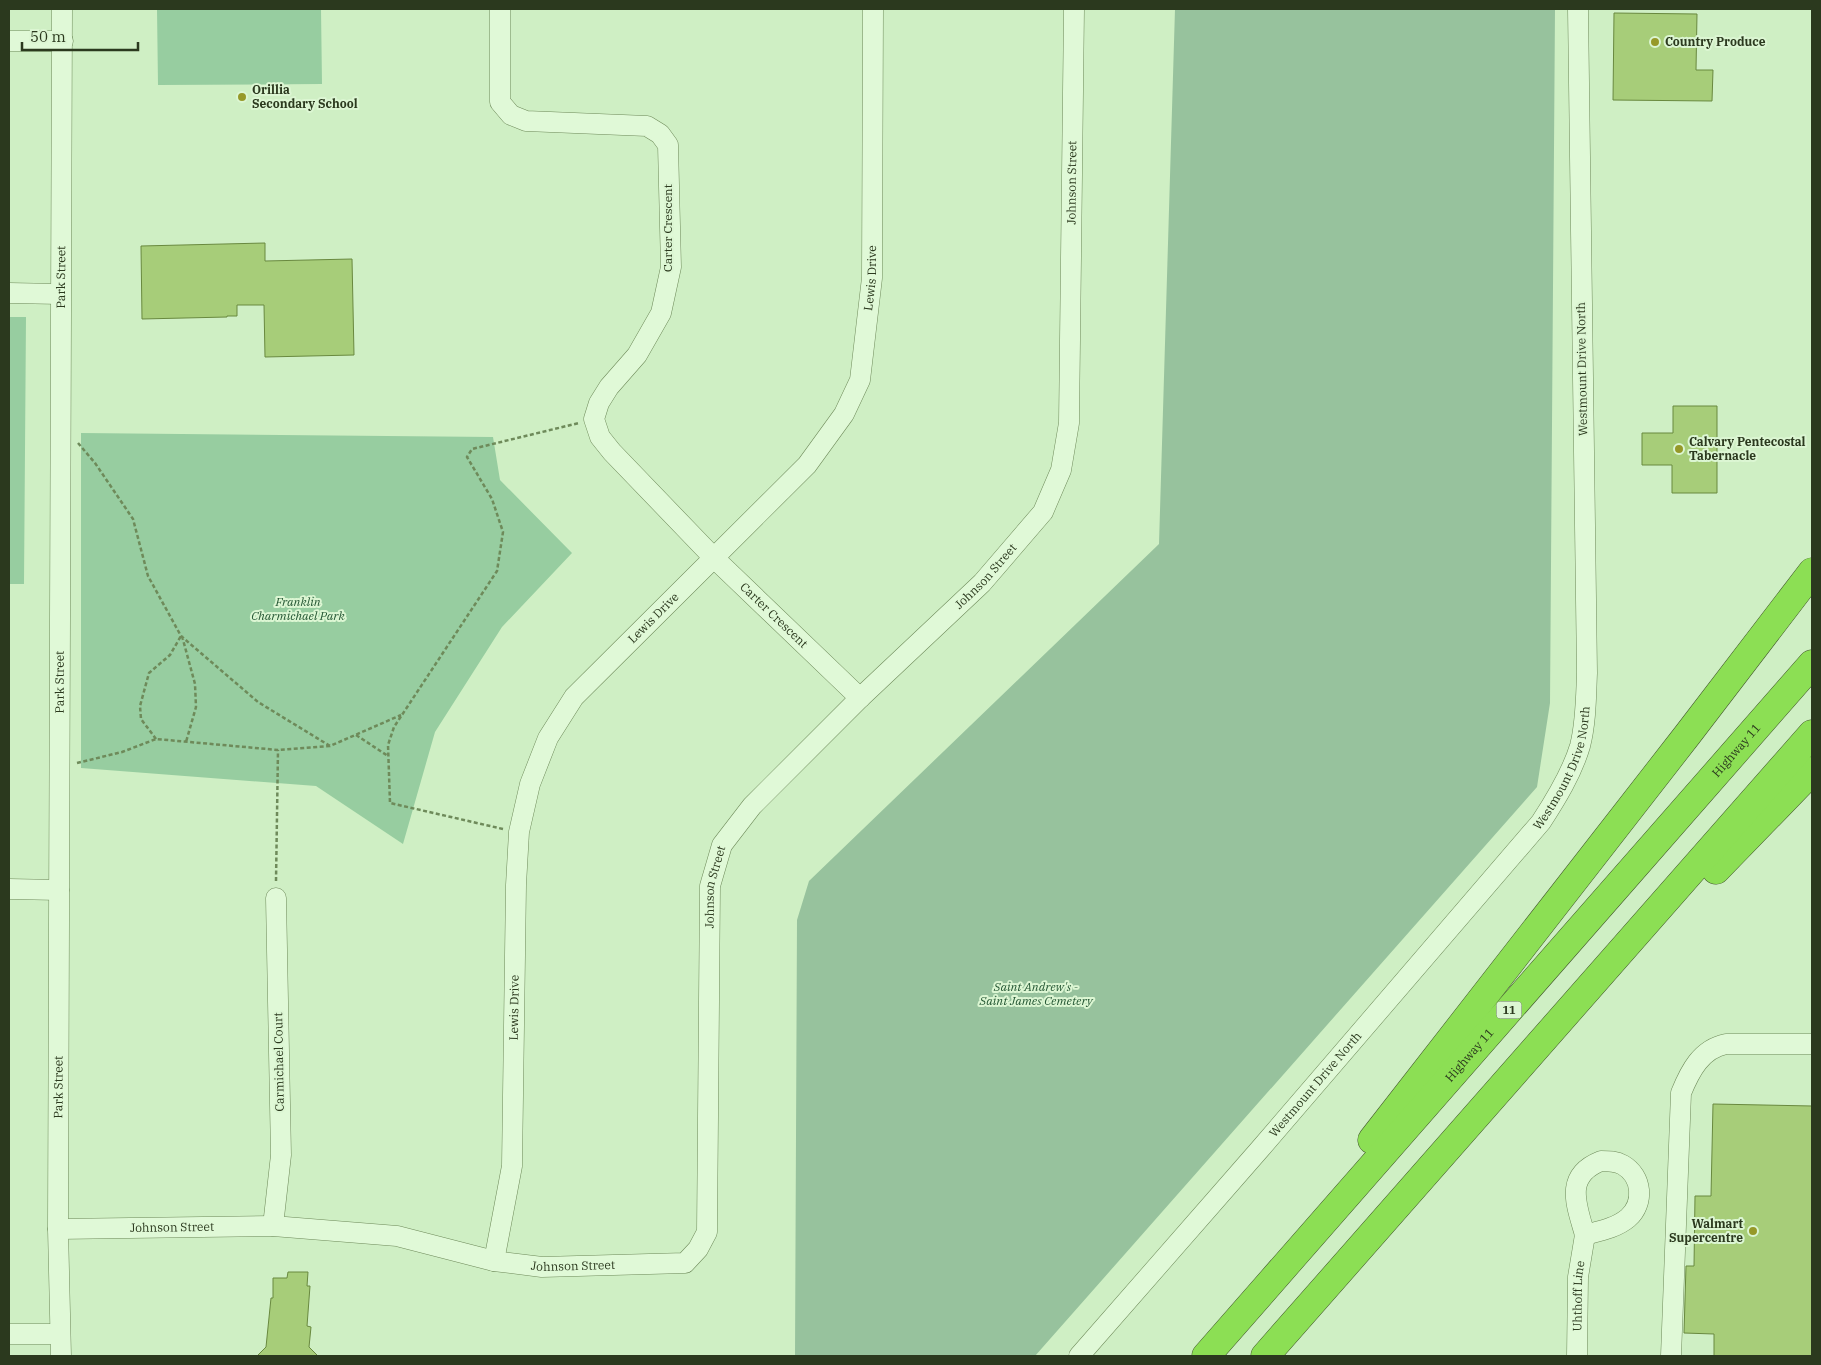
<svg xmlns="http://www.w3.org/2000/svg" width="1821" height="1365" font-family="'IBM Plex Serif',serif">
<style>
.green{fill:#97cda0}
.cemetery{fill:#97c29d}
.building{fill:#a7cd79;stroke:#69893f}
.lines{fill:none;stroke-linecap:round;stroke-linejoin:round}
.minor-casing{stroke:#6e8a5a;stroke-width:21}
.highway-casing{stroke:#43572e;stroke-width:29}
.path{stroke:#6e8a5a;stroke-width:2.5;stroke-dasharray:4 2.5;stroke-linecap:butt}
.minor{stroke:#e0f9d7;stroke-width:20}
.highway{stroke:#8cdf54;stroke-width:28}
.poi-dot{fill:#969929;stroke:#dcf6d3;stroke-width:2}
.labels{text-anchor:middle;stroke-width:4;stroke-linejoin:round;paint-order:stroke}
.shield{fill:#dcf6d3;stroke:#607254;stroke-width:1}
.shield-label{font-size:11px;font-weight:bold;fill:#2b391e}
.poi-label{font-size:12px;font-weight:bold;fill:#2b391e;stroke:#dcf6d3;text-anchor:start}
.street-label{font-size:12px;fill:#2b391e;stroke:#dcf6d3}
.park-label{font-size:12px;font-style:italic;fill:#245633;stroke:#dcf6d3}
</style>
<rect width="100%" height="100%" fill="#cfefc4"/>
<path class="green" d="M157 9H321L322 84 158 85Z
M9 317H26L24 584H9Z
M81 433 493 437 500 480 572 553 502 627 435 732 403 844 316 786 81 768Z"/>
<path class="cemetery" d="M1175 9H1555L1550 703 1537 787 1035 1356H795L797 920 809 881 1159 544Z"/>
<path class="building" d="M1614 13 1697 14 1696 70H1713L1712 101 1613 100Z
M265 243V261L352 259 354 355 265 357 264 305H237V316H227V317L142 319 141 246Z
M1673 406H1717V493H1672V465H1642V433H1673Z
M1713 1104 1812 1106V1356H1714V1334L1684 1333 1686 1266H1694L1695 1196H1711Z
M288 1272H308L307 1286H310L307 1326 311 1327 309 1347 318 1356H257L266 1347 271 1298H273V1278H287Z"/>
<g class="lines">
<g class="minor-casing">
<g id="minor">
<path id="s1" d="M500 9V102L511 115 526 121 647 126 660 134 668 145 671 267 661 313 637 355 609 387 599 403 594 419 600 437 612 452 713 557 860 698"/>
<path d="M9 41H63"/>
<path d="M9 293 60 294"/>
<path d="M9 889 59 890"/>
<path d="M1601 1161C1609 1161 1616 1161 1623 1165 1642 1176 1645 1203 1628 1218 1616 1228 1600 1231 1585 1235 1577 1206 1563 1176 1601 1161Z"/>
<path d="M273 1226 281 1155 276 898"/>
<path id="s2" d="M58 1229 273 1226 397 1236 494 1261 542 1267 685 1263 698 1249 707 1232 710 886 722 845 752 806 860 698 982 583 1043 512 1061 470 1069 423 1074 9"/>
<path id="s3" d="M494 1261 512 1166 516 885 519 832 530 784 548 738 574 697 807 465 844 414 860 380 872 278 873 9"/>
<path d="M9 1334H60"/>
<path id="s4" d="M61 1356 58 1229 62 9"/>
<path id="s5" d="M1079 1356 1260 1149 1541 822C1556 799 1572 773 1580 746 1586 723 1586 697 1587 673L1578 9"/>
<path id="s6" d="M1577 1356 1578 1277 1585 1235"/>
<path d="M1671 1356 1681 1093C1690 1071 1701 1049 1726 1044H1812"/>
</g>
</g>
<g class="highway-casing">
<g id="highway">
<path d="M1716 870 1812 771"/>
<path d="M1372 1140 1688 734 1812 572"/>
<path id="s7" d="M1206 1356 1812 664"/>
<path d="M1265 1356 1812 734"/>
</g>
</g>
<path class="path" d="M78 443 95 463 133 519 148 576 181 636 258 702 330 746
M182 636 195 684 196 707 186 742
M356 735 388 756
M156 739 141 719 140 706 149 673 170 655 181 636
M77 763 122 752 156 739 278 750 330 746 401 715
M503 829 390 803 388 745 394 727 497 571 503 532 492 499 467 457 472 449 579 423
M276 881 278 750"/>
<use href="#minor" class="minor"/>
<use href="#highway" class="highway"/>
</g>
<g class="poi-dot">
<circle cx="1655" cy="42" r="5"/>
<circle cx="242" cy="97" r="5"/>
<circle cx="1679" cy="449" r="5"/>
<circle cx="1753" cy="1231" r="5"/>
</g>
<g class="labels">
<rect class="shield" x="1496.5" y="1001.5" width="25" height="17" rx="4"/>
<g class="shield-label">
<text x="1509" y="1014">11</text>
</g>
<g class="poi-label">
<text x="1665" y="46">Country Produce</text>
<text x="252" y="94">Orillia<tspan x="252" dy="14">Secondary School</tspan></text>
<text x="1689" y="446">Calvary Pentecostal<tspan x="1689" dy="14">Tabernacle</tspan></text>
<text x="1743" y="1228" text-anchor="end">Walmart<tspan x="1743" dy="14">Supercentre</tspan></text>
</g>
<g class="street-label">
<text dy="4" stroke="none"><textPath href="#s2" startOffset="1855">Johnson Street</textPath></text>
<text transform="translate(668 228) rotate(-90)" y="4">Carter Crescent</text>
<text dy="4" stroke="none"><textPath href="#s4" startOffset="1079">Park Street</textPath></text>
<text dy="4" stroke="none"><textPath href="#s3" startOffset="1110">Lewis Drive</textPath></text>
<text transform="translate(1582 369) rotate(-91)" y="4">Westmount Drive North</text>
<text dy="4" stroke="none"><textPath href="#s2" startOffset="1435">Johnson Street</textPath></text>
<text dy="4" stroke="none"><textPath href="#s1" startOffset="840">Carter Crescent</textPath></text>
<text dy="4" stroke="none"><textPath href="#s3" startOffset="690">Lewis Drive</textPath></text>
<text dy="4" stroke="none"><textPath href="#s4" startOffset="674">Park Street</textPath></text>
<text dy="4" stroke="none"><textPath href="#s7" startOffset="805">Highway 11</textPath></text>
<text dy="4" stroke="none"><textPath href="#s5" startOffset="765">Westmount Drive North</textPath></text>
<text dy="4" stroke="none"><textPath href="#s2" startOffset="1015">Johnson Street</textPath></text>
<text dy="4" stroke="none"><textPath href="#s3" startOffset="255">Lewis Drive</textPath></text>
<text dy="4" stroke="none"><textPath href="#s7" startOffset="400">Highway 11</textPath></text>
<text transform="translate(279 1062) rotate(-91)" y="4">Carmichael Court</text>
<text dy="4" stroke="none"><textPath href="#s5" startOffset="360">Westmount Drive North</textPath></text>
<text dy="4" stroke="none"><textPath href="#s4" startOffset="269">Park Street</textPath></text>
<text dy="4" stroke="none"><textPath href="#s2" startOffset="114">Johnson Street</textPath></text>
<text dy="4" stroke="none"><textPath href="#s2" startOffset="519">Johnson Street</textPath></text>
<text dy="4" stroke="none"><textPath href="#s6" startOffset="60">Uhthoff Line</textPath></text>
</g>
<g class="park-label">
<text x="298" y="606">Franklin<tspan x="298" dy="14">Charmichael Park</tspan></text>
<text x="1036" y="991">Saint Andrew's -<tspan x="1036" dy="14">Saint James Cemetery</tspan></text>
</g>
</g>
<rect width="1821" height="1365" fill="none" stroke="#2b391e" stroke-width="20"/>
<path d="M22 42v8h116v-8" fill="none" stroke="#2b391e" stroke-width="2.5"/>
<text x="30" y="42" font-size="15" fill="#2b391e" stroke="#dcf6d3" stroke-width="4" paint-order="stroke">50 m</text>
</svg>
